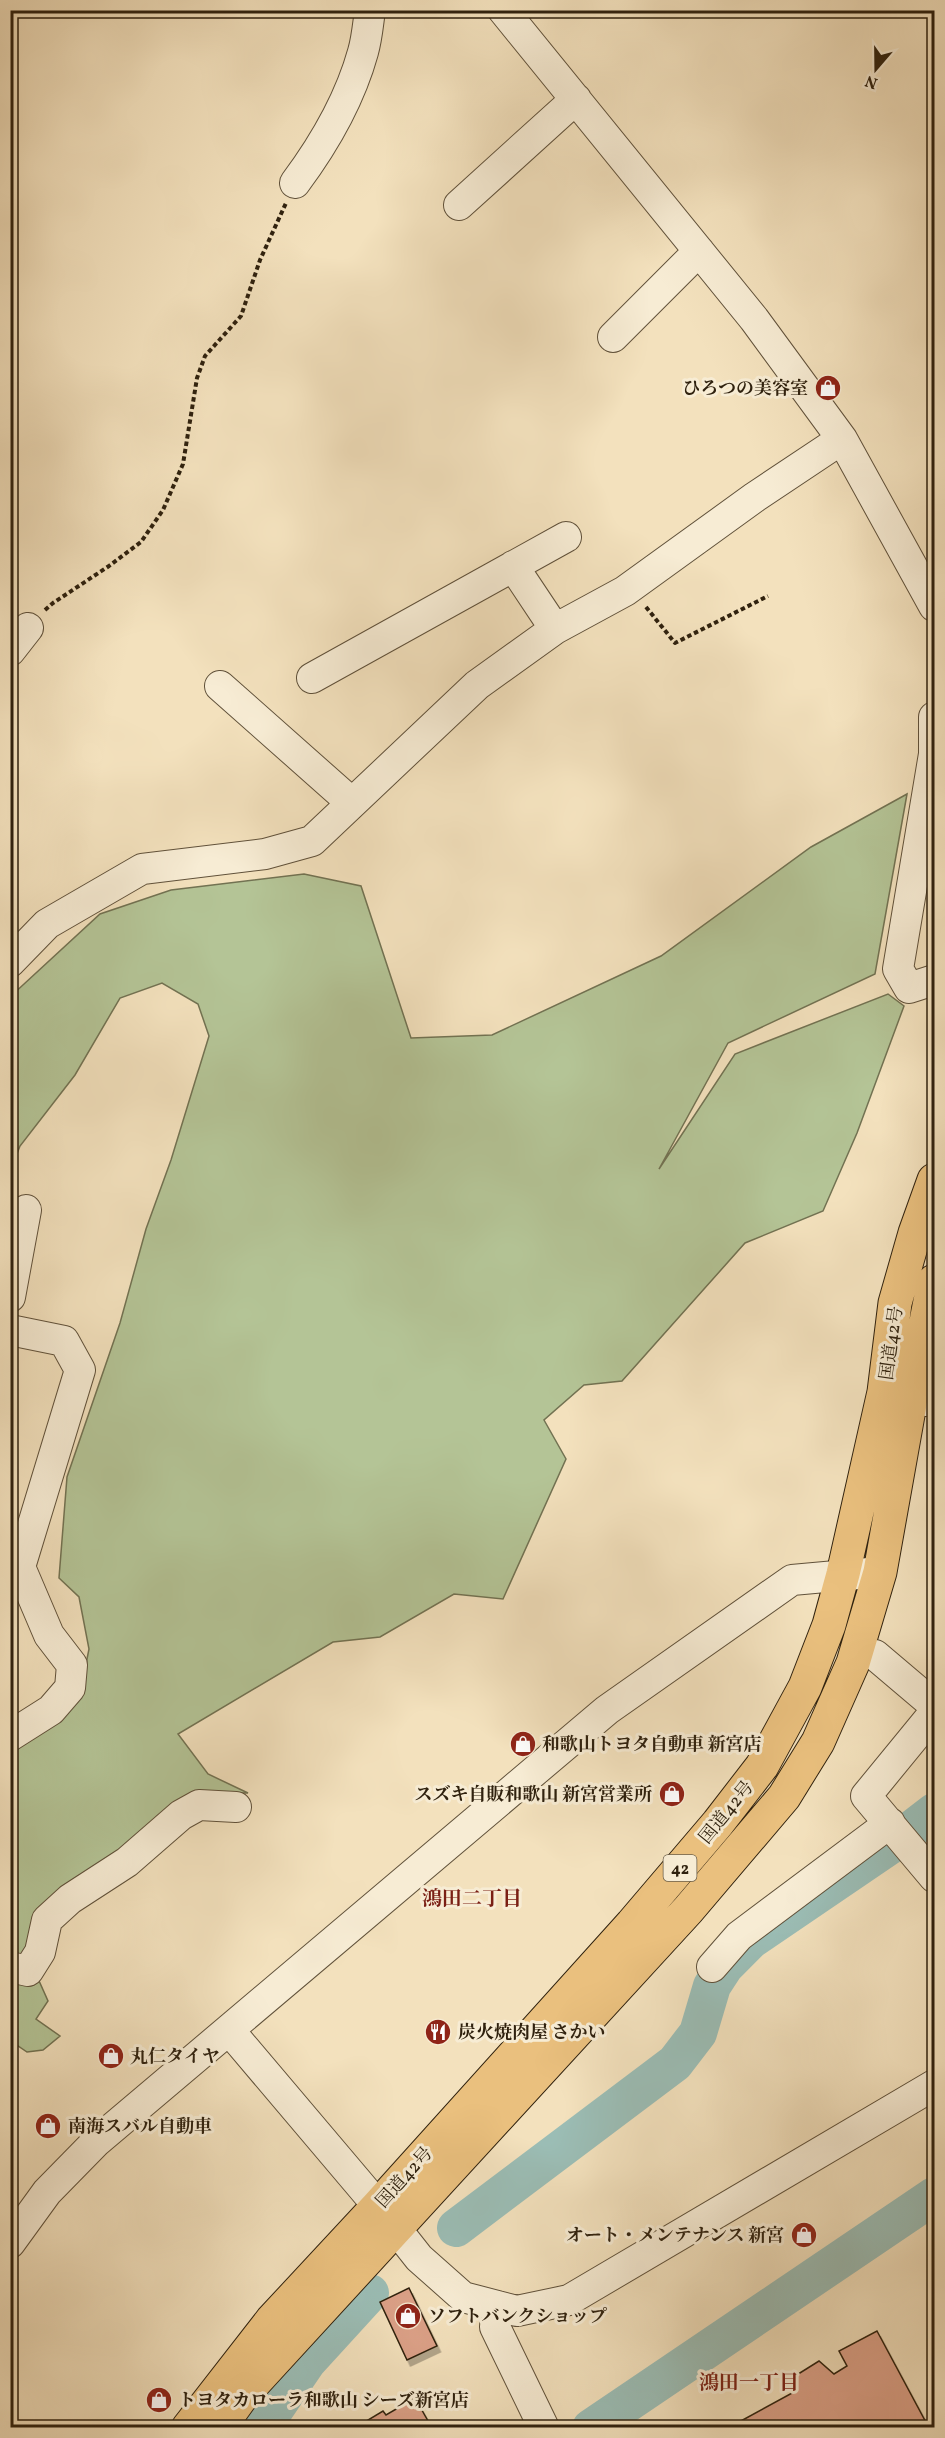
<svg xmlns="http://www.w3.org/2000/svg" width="945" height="2438" font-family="Vollkorn,'Noto Serif JP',serif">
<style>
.green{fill:#b4c496;stroke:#727252;stroke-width:1.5}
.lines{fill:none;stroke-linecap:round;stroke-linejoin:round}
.river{stroke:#9bbdb5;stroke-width:38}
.building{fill:#dca188;stroke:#2f210e;stroke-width:1.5;filter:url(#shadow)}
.minor-casing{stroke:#60513a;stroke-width:32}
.highway-casing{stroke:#2f210e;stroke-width:35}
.path{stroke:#2f210e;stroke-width:4;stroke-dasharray:4.5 3;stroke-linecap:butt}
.minor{stroke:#f7ecd4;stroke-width:30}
.highway{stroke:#eac07e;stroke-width:33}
.labels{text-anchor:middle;stroke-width:6;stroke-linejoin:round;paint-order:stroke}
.shield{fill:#f7ecd4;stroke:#6b5e49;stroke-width:1.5}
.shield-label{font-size:16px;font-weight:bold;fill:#2f210e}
.poi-label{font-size:18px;font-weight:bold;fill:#2f210e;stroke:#f7ecd4;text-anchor:start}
.street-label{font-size:18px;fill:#2f210e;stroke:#f7ecd4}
.neighbourhood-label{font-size:20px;font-weight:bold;fill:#7a1f14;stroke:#f7ecd4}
</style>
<defs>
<filter id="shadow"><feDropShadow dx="3.5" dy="6" stdDeviation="0" flood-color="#0004"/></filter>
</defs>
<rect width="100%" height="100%" fill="#f3e1bd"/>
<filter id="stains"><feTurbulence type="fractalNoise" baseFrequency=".00333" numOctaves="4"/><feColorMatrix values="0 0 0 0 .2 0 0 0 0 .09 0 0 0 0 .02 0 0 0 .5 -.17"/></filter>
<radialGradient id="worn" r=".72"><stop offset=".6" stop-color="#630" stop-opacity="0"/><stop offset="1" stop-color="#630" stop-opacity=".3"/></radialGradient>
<path class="green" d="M907 794 875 974 728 1043 659 1169 735 1054 888 994 904 1006 857 1133 823 1211 745 1243 622 1381 584 1385 544 1420 566 1459 503 1599 454 1594 380 1637 333 1642 178 1734 208 1774 248 1793H212L59 1907 36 1974 48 2001 36 2019 60 2036 43 2050 27 2052 11 2041V1750L81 1689 89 1649 79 1597 59 1578 67 1477 120 1323 146 1229 171 1160 209 1036 198 1004 162 983 120 998 75 1075 20 1146 11 1169V996L100 914 171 890 304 874 361 886 411 1038 492 1035 661 956 811 847Z"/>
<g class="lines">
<path class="river" d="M456 2228 675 2063 698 2033 712 1986 725 1966 751 1940 895 1842 934 1812
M262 2428 307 2362 370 2293
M591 2428 934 2196"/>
</g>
<path class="building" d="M409 2288 437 2346 407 2360 380 2302Z
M877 2331 929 2428H728L794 2392 795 2376 819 2361 834 2374 847 2366 839 2351Z
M415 2398 432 2428H365L363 2423 383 2411 386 2415Z"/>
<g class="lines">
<g class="minor-casing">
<path id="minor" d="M503 10 754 319 842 439 934 606
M295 183C324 144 350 99 363 52 367 38 368 24 370 10
M459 205 576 99
M613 337 699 251
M513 566 555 629
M10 651 28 628
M312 678 566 537
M220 686 352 803
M934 717V754L898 969 909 988 934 980
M10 962 47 924 142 869 265 854 312 841 477 685 555 629 625 591 755 497 842 439
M10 1297 26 1210
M10 1330 64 1341 80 1370 20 1567 14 1584 10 1586
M888 1393 927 1401 934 1397
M875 1655 934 1705
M934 1713 866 1796 934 1877
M10 1736 51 1710 70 1688 72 1665 49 1635 20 1567
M10 1967 28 1971 40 1952 47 1920 70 1899 127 1862 181 1815 199 1805 236 1807
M712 1967 739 1936 890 1823
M229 2030 378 2206 419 2258 463 2297 517 2311 569 2300 934 2085
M10 2243 47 2192 96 2142 607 1710 792 1580 880 1572
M497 2306 495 2327 544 2428"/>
</g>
<g class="highway-casing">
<path id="highway" d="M188 2428 272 2320 378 2206 632 1924 718 1823 762 1766 805 1687 829 1625 843 1574 884 1392 895 1303 915 1233 934 1180
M219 2428 242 2396 688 1910 784 1797 818 1742 853 1663 880 1572 911 1398 934 1281"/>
</g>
<path class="path" d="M646 607 675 643 768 596
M45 610 53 603 109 566 141 542 163 510 183 464 197 378 205 356 241 316 260 260 286 203"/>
<use href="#minor" class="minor"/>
<use href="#highway" class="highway"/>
</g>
<defs>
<g id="shop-disc" transform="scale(1.35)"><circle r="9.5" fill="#8f2418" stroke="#f7ecd4"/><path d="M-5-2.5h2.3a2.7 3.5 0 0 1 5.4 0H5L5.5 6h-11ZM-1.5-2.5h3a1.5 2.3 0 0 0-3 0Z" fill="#fff"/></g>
<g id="restaurant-disc" transform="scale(1.35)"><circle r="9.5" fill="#8f2418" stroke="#f7ecd4"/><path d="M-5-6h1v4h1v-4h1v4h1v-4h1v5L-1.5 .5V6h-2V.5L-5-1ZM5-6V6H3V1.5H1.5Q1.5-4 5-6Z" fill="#fff"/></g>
</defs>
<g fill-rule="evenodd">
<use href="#shop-disc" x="828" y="388"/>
<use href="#shop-disc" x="523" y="1744"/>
<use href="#shop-disc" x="672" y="1794"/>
<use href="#restaurant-disc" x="438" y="2032"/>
<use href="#shop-disc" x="111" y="2056"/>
<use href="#shop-disc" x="48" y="2126"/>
<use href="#shop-disc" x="804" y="2235"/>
<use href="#shop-disc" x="408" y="2316"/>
<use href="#shop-disc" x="159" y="2400"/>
</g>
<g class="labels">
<rect class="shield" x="663.5" y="1855" width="33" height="26" rx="4.5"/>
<g class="shield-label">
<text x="680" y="1874">42</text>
</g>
<g class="poi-label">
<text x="808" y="394" text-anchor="end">ひろつの美容室</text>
<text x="542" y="1750">和歌山トヨタ自動車 新宮店</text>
<text x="652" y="1800" text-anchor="end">スズキ自販和歌山 新宮営業所</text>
<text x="458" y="2038">炭火焼肉屋 さかい</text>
<text x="130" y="2062">丸仁タイヤ</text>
<text x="68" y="2132">南海スバル自動車</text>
<text x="784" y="2241" text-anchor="end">オート・メンテナンス 新宮</text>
<text x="428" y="2322">ソフトバンクショップ</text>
<text x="178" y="2406">トヨタカローラ和歌山 シーズ新宮店</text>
</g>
<g class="street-label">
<text transform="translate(891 1343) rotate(-82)" y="6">国道42号</text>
<text transform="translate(726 1812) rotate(-51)" y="6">国道42号</text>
<text transform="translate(404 2177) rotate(-48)" y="6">国道42号</text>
</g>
<g class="neighbourhood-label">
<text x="472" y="1905">鴻田二丁目</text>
<text x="749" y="2389">鴻田一丁目</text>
</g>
</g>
<rect width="945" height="2438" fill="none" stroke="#f3e1bd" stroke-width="36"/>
<rect x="12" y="12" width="921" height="2414" fill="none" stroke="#2f210e" stroke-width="3"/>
<rect x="18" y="18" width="909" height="2402" fill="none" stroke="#2f210e" stroke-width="1.5"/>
<g transform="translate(876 69) rotate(200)" stroke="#f7ecd4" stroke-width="4.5" paint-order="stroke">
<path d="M0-4.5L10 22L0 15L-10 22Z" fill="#2f210e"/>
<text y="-9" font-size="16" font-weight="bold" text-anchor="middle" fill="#2f210e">N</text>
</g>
<rect width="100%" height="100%" filter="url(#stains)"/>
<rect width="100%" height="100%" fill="url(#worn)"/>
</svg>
